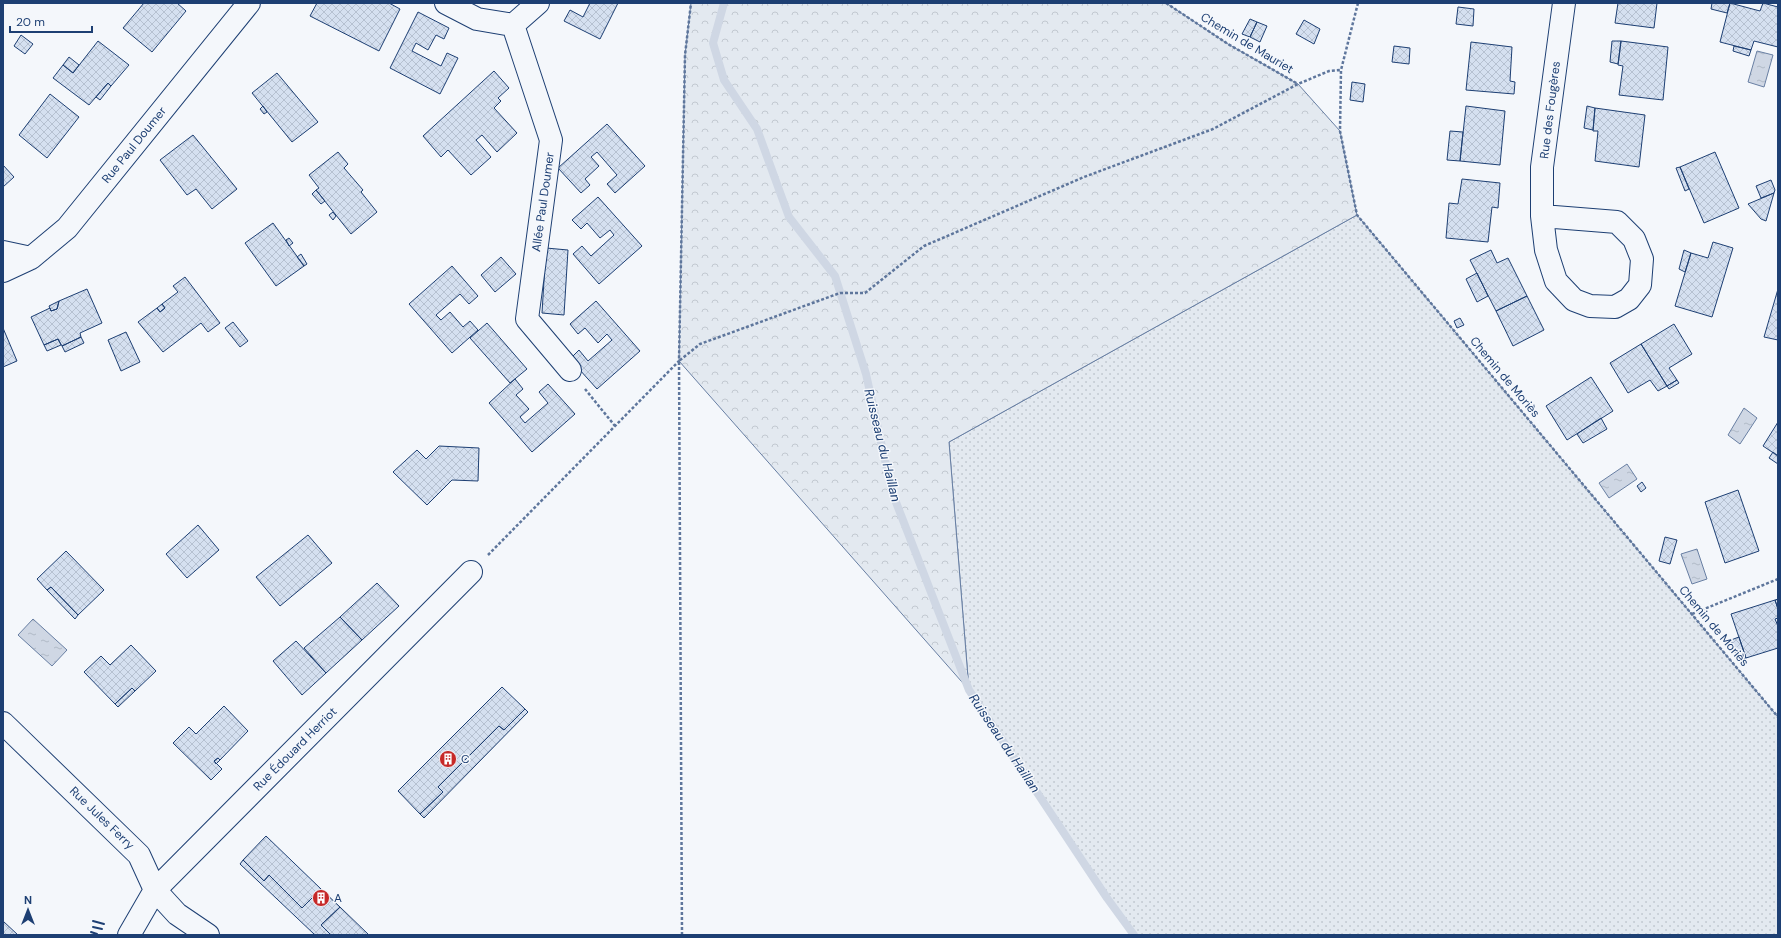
<svg xmlns="http://www.w3.org/2000/svg" width="1781" height="938" font-family="'DM Sans',sans-serif">
<style>
.green{fill:url(#green-dots);stroke:#687fa3}
.forest{fill:url(#forest-crowns);stroke:#687fa3}
.water{fill:url(#water-ripples);stroke:#687fa3}
.lines{fill:none;stroke-linecap:round;stroke-linejoin:round}
.stream{stroke:#cfd7e4;stroke-width:8}
.building{fill:url(#building-cross-hatch);stroke:#1d3f73}
.street-casing{stroke:#1d3f73;stroke-width:24}
.path{stroke:#5e769c;stroke-width:2.5;stroke-dasharray:3 2;stroke-linecap:butt}
.street{stroke:#f4f7fb;stroke-width:22}
.wall{stroke:#1d3f73;stroke-width:2}
.labels{text-anchor:middle;stroke-width:3;stroke-linejoin:round;paint-order:stroke}
.street-label{font-size:12px;fill:#1d3f73;stroke:#f4f7fb}
.poi-label{font-size:12px;fill:#1d3f73;stroke:#f4f7fb;text-anchor:start}
.water-label{font-size:13px;font-style:italic;fill:#1d3f73;stroke:#f4f7fb}
</style>
<defs>
<pattern id="green-dots" width="8" height="8" patternUnits="userSpaceOnUse"><rect width="8" height="8" fill="#e3e9f0"/><path d="M2 2h.1M6 6h.1" fill="none" stroke="#c2c9d1" stroke-width="1.8" stroke-linecap="round"/></pattern>
<pattern id="forest-crowns" width="20" height="18" patternUnits="userSpaceOnUse"><rect width="20" height="18" fill="#e3e9f0"/><path d="M2 6a3 3 0 1 1 6 0M12 15a3 3 0 1 1 6 0" fill="none" stroke="#c2c9d1"/></pattern>
<pattern id="water-ripples" width="26" height="14" patternUnits="userSpaceOnUse"><rect width="26" height="14" fill="#cfd7e4"/><path d="M2 4q2-2 4 0t4 0M15 11q2-2 4 0t4 0" fill="none" stroke="#b1bac7"/></pattern>
<pattern id="building-cross-hatch" width="8" height="8" patternUnits="userSpaceOnUse"><rect width="8" height="8" fill="#d5e0f0"/><path d="M0 0l8 8M0 8l8-8" fill="none" stroke="#b6c1d1"/></pattern>
</defs>
<rect width="100%" height="100%" fill="#f4f7fb"/>
<path class="green" d="M1357 215 1778 717V935H1134L1107 898 969 690 949 442Z"/>
<path class="forest" d="M691 3H1166L1228 44 1298 84 1340 131 1357 215 949 442 969 690 679 361 685 55Z"/>
<path class="water" d="M1757 51 1773 55 1764 87 1748 82Z
M1744 408 1757 418 1740 444 1728 435Z
M1627 464 1637 479 1609 498 1599 483Z
M1697 549 1707 579 1692 584 1681 554Z
M33 619 67 650 52 666 18 635Z"/>
<g class="lines">
<path class="stream" d="M724 3 713 43 724 80 757 129 789 217 835 276 866 374 892 492 969 690 1107 898 1134 935"/>
</g>
<path class="building" d="M144 3H177L186 11 152 52 123 28Z
M317 3H389L400 9 379 51 310 16Z
M590 3H618L600 39 564 21 570 10 583 17Z
M1618 3H1657L1654 28 1615 23Z
M1712 3H1730L1727 13 1711 9Z
M1730 3 1760 11 1763 3 1778 7V47L1754 41 1751 50 1720 42Z
M1458 7 1474 9 1473 26 1456 24Z
M418 12 449 28 444 39 436 35 428 50 416 43 412 51 441 66 447 53 458 58 440 94 390 68Z
M1250 19 1257 22 1250 37 1242 34Z
M1304 20 1320 29 1314 44 1296 34Z
M1257 22 1267 26 1260 42 1250 37Z
M21 35 33 44 25 54 14 46Z
M98 41 129 65 111 86 108 83 89 105 53 78 63 65 73 73Z
M1612 41H1621L1618 64 1610 62Z
M1621 41 1668 47 1663 100 1619 95 1623 66 1618 65Z
M1471 42 1512 47 1510 81 1515 82 1514 94 1466 90Z
M1394 46 1410 48 1409 64 1392 62Z
M1734 46 1751 50 1749 56 1733 51Z
M69 57 79 65 73 73 63 65Z
M494 71 509 88 498 98 501 101 494 108 517 133 497 152 482 135 476 140 491 157 471 175 448 150 441 157 423 136Z
M277 73 318 122 292 142 252 93Z
M1352 82 1365 84 1363 102 1350 100Z
M108 83 111 86 100 100 96 97Z
M50 94 79 117 47 158 19 135Z
M263 106 267 112 264 114 260 109Z
M1466 106 1505 111 1500 165 1460 161Z
M1587 106 1595 108 1593 130 1584 128Z
M1595 108 1645 115 1639 167 1595 161 1598 131H1593Z
M607 124 645 166 615 193 607 184 617 175 597 152 591 157 599 166 585 179 590 185 581 193 558 168Z
M1450 131 1463 132 1460 161 1447 160Z
M193 135 237 189 212 209 196 189 187 195 160 160Z
M338 152 348 164 344 168 363 190 361 192 377 212 351 234 316 190 319 188 309 175Z
M1715 152 1739 208 1704 223 1680 167Z
M3 165 14 177 3 187Z
M1680 167 1689 189 1685 191 1676 168Z
M1462 179 1500 183 1498 208 1492 207 1488 242 1446 238 1449 203 1458 204Z
M1771 180 1775 190 1774 193 1761 198 1756 186Z
M316 190 325 201 321 204 312 194Z
M1774 193 1766 221 1761 219 1748 204Z
M598 197 642 246 599 284 573 254 582 246 591 256 614 235 610 230 600 238 587 223 581 229 572 220Z
M333 212 336 216 333 220 329 215Z
M273 223 304 266 276 286 245 243Z
M289 238 293 243 289 246 286 240Z
M1713 242 1733 248 1712 317 1675 306 1691 253 1708 258Z
M546 248 568 250 564 315 542 313Z
M1491 250 1497 263 1508 258 1527 296 1496 311 1470 260Z
M1684 250 1691 253 1685 272 1679 269Z
M301 254 307 264 304 266 297 257Z
M501 257 516 274 495 292 481 275Z
M452 266 478 296 469 304 460 294 436 315 441 320 450 312 463 327 470 321 478 330 452 353 409 304Z
M1477 273 1488 296 1477 302 1466 279Z
M185 277 220 323 208 332 201 323 163 352 138 322 157 308 160 312 165 308 162 304 178 292 173 286Z
M87 289 102 323 80 333 81 337 62 346 58 339 44 345 31 317 50 308 51 311 57 309 59 301Z
M1778 289V340L1764 337Z
M1527 296 1544 330 1513 346 1496 311Z
M59 301 57 309 51 311 49 306Z
M596 301 640 351 597 389 570 359 579 350 588 361 612 340 607 334 598 343 585 328 578 334 570 324Z
M162 304 165 308 160 312 157 308Z
M1460 318 1464 325 1457 328 1454 321Z
M233 322 248 341 240 347 225 328Z
M487 323 527 369 510 383 470 338Z
M1674 324 1692 354 1669 368 1677 380 1667 386 1641 344Z
M3 328 17 361 3 367Z
M126 332 140 362 121 371 108 340Z
M81 337 84 343 65 352 62 346Z
M58 339 61 345 47 351 44 345Z
M1641 344 1667 386 1658 391 1650 380 1628 393 1610 363Z
M1591 377 1613 411 1567 440 1546 406Z
M515 379 523 389 516 395 529 409 520 417 525 423 548 403 539 392 548 384 575 414 532 452 489 403Z
M1677 380 1679 383 1669 389 1667 386Z
M1601 418 1607 429 1583 443 1577 434Z
M1778 422V456L1763 446Z
M439 446 479 448 478 481 452 480 427 505 393 472 417 450 426 459Z
M1773 452 1778 456V464L1769 458Z
M1642 482 1646 488 1641 492 1637 486Z
M1738 490 1759 551 1725 563 1705 502Z
M198 525 219 550 187 578 166 554Z
M308 535 332 563 280 606 256 577Z
M1665 537 1677 540 1670 564 1659 561Z
M66 551 104 590 78 615 51 587 47 590 37 579Z
M377 583 399 606 362 640 340 617Z
M51 587 78 615 75 619 47 590Z
M1778 599V609L1775 600Z
M1775 600 1778 609V618L1775 619 1778 626V648L1746 658 1731 614Z
M340 617 362 640 326 673 304 648Z
M1739 637 1746 658 1738 661 1731 640Z
M296 641 326 673 302 695 273 661Z
M131 645 156 671 135 691 132 688 115 704 84 672 101 656 110 665Z
M502 687 525 709 504 730 499 726 438 787 443 792 420 814 398 791Z
M132 688 135 691 118 707 115 704Z
M224 706 248 731 220 760 218 758 214 761 222 769 211 780 173 743 189 727 196 734Z
M525 709 528 712 424 818 420 814 443 792 438 787 499 726 504 730Z
M218 758 220 760 216 764 214 761Z
M266 836 321 889 302 908 269 875 264 881 243 860Z
M243 860 264 881 269 875 302 908 321 889 340 907 321 925 331 935H315L240 864Z
M340 907 369 935H331L321 925Z
M3 921 18 935H3Z"/>
<g class="lines">
<g class="street-casing">
<path id="street" d="M446 3 477 19 513 25 538 3
M513 25 551 140 527 319 570 370
M1542 216 1617 222 1634 239 1642 259 1640 285 1629 299 1615 307 1590 306 1574 300 1556 281 1546 250 1542 216V167L1564 3
M3 252 31 258 67 228 249 3
M3 271 31 258
M3 723 139 855 155 890 177 914 208 935
M129 935 155 890 471 572"/>
</g>
<path class="path" d="M1166 3 1228 44 1298 84
M1358 3 1341 70 1340 131 1357 215 1778 717
M585 389 615 426
M488 555 679 361 685 55 691 3
M1692 614 1778 579
M682 935 679 361 700 344 840 293H865L924 246 1084 177 1213 129 1298 84 1329 71 1341 70"/>
<use href="#street" class="street"/>
<path class="wall" d="M93 921 104 924
M93 927 102 929
M91 932 97 934"/>
</g>
<defs>
<g id="building-disc" transform="scale(0.9)"><circle r="9.5" fill="#c62828" stroke="#f4f7fb"/><path d="M-4-6H4V6H1V3H-1V6H-4ZM-2.5-4.3h1.7v1.8h-1.7ZM.8-4.3h1.7v1.8H.8ZM-2.5-1h1.7V.8h-1.7ZM.8-1h1.7V.8H.8Z" fill="#fff"/></g>
</defs>
<g fill-rule="evenodd">
<use href="#building-disc" x="448" y="759"/>
<use href="#building-disc" x="321" y="898"/>
</g>
<g class="labels">
<g class="street-label">
<text transform="translate(1247 43) rotate(31)" y="4">Chemin de Mauriet</text>
<text transform="translate(1550 110) rotate(-83)" y="4">Rue des Fougères</text>
<text transform="translate(134 145) rotate(-51)" y="4">Rue Paul Doumer</text>
<text transform="translate(543 202) rotate(-82)" y="4">Allée Paul Doumer</text>
<text transform="translate(1505 377) rotate(50)" y="4">Chemin de Moriès</text>
<text transform="translate(1714 626) rotate(50)" y="4">Chemin de Moriès</text>
<text transform="translate(295 749) rotate(-45)" y="4">Rue Édouard Herriot</text>
<text transform="translate(102 818) rotate(44)" y="4">Rue Jules Ferry</text>
</g>
<g class="poi-label">
<text x="461" y="763">C</text>
<text x="334" y="902">A</text>
</g>
<g class="water-label">
<text transform="translate(883 445) rotate(76)" y="5">Ruisseau du Haillan</text>
<text transform="translate(1005 743) rotate(56)" y="5">Ruisseau du Haillan</text>
</g>
</g>
<rect width="1781" height="938" fill="none" stroke="#1d3f73" stroke-width="8"/>
<g transform="translate(28 910)" stroke="#f4f7fb" stroke-width="3" paint-order="stroke">
<path d="M0-3L7 15L0 10L-7 15Z" fill="#1d3f73"/>
<text y="-6" font-size="11" font-weight="bold" text-anchor="middle" fill="#1d3f73">N</text>
</g>
<path d="M10 26v6h82v-6" fill="none" stroke="#1d3f73" stroke-width="2"/>
<text x="16" y="26" font-size="12" fill="#1d3f73" stroke="#f4f7fb" stroke-width="3" paint-order="stroke">20 m</text>
</svg>
